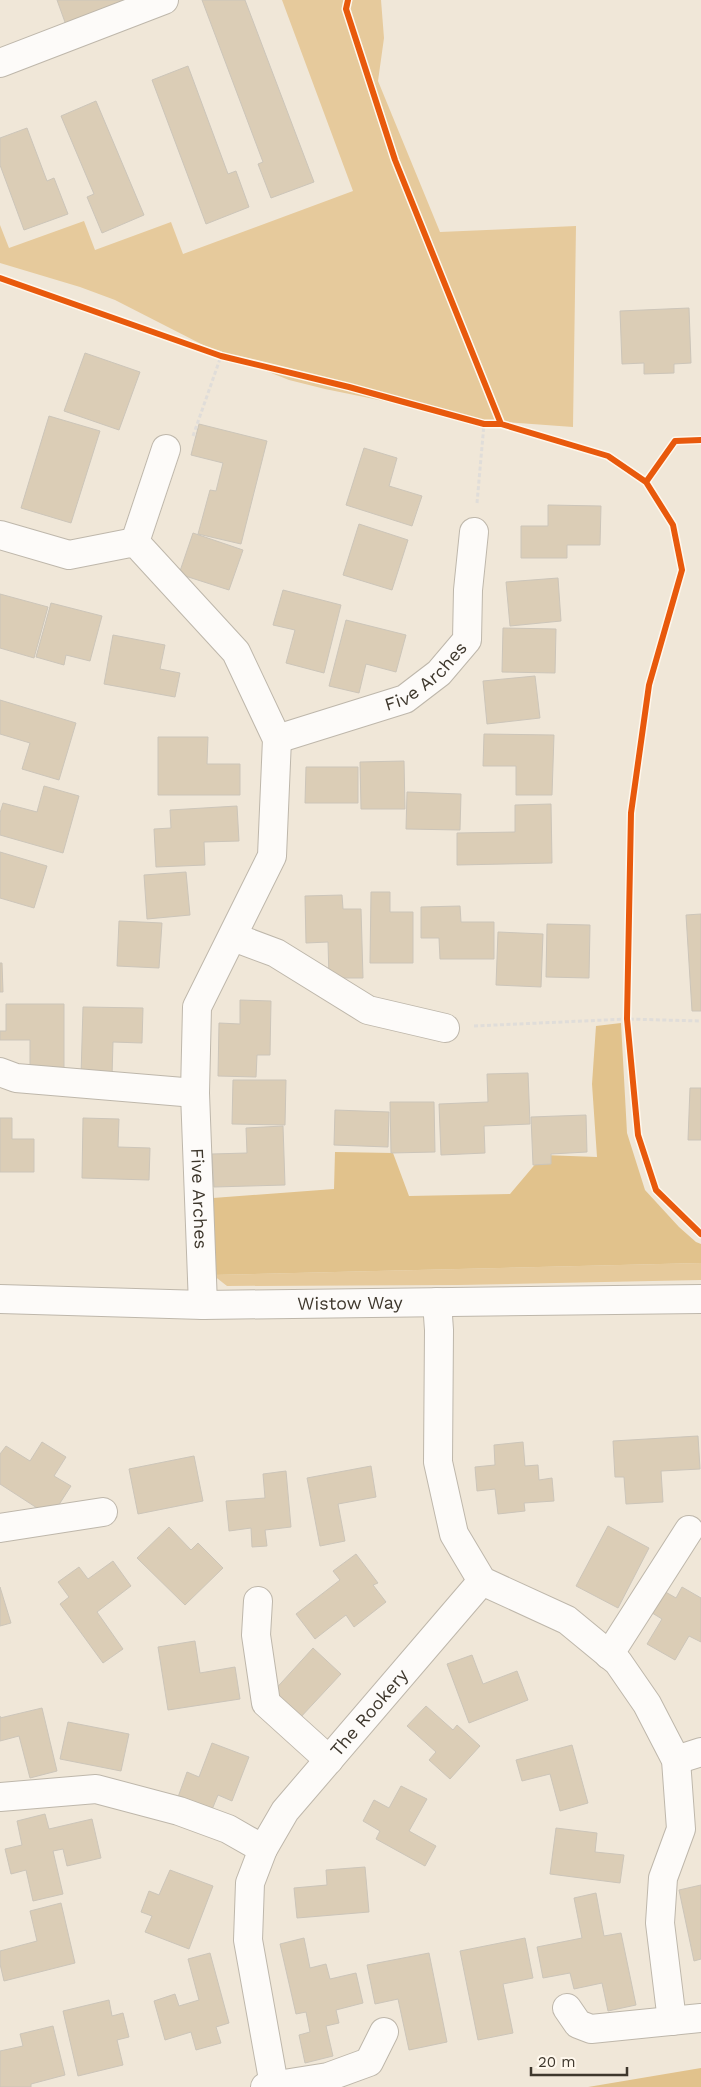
<svg xmlns="http://www.w3.org/2000/svg" width="701" height="2087" font-family="'Work Sans',sans-serif">
<style>
.green{fill:#e6ca9c}
.forest{fill:#e1c28c}
.building{fill:#dbcdb6;stroke:#ccc5b9}
.lines{fill:none;stroke-linecap:round;stroke-linejoin:round}
.minor-casing{stroke:#beb7ab;stroke-width:30}
.path{stroke:#e0ddd9;stroke-width:3;stroke-dasharray:4 2.5;stroke-linecap:butt}
.minor{stroke:#fdfbf9;stroke-width:28}
.cycleway-casing{stroke:#fff8ed;stroke-width:9}
.cycleway{stroke:#e8590c;stroke-width:6}
.labels{text-anchor:middle;stroke-width:4;stroke-linejoin:round;paint-order:stroke}
.street-label{font-size:18px;fill:#3e372c;stroke:#fff8ed}
</style>
<rect width="100%" height="100%" fill="#f0e7d8"/>
<path class="green" d="M282 0H381L384 38 378 81 440 232 576 226 573 427 477 420 325 389 289 380 207 347 115 300 80 287 0 263V225L9 248 84 221 95 250 171 222 183 254 353 191Z
M701 1263V1280L458 1285 227 1286 213 1275Z"/>
<path class="forest" d="M621 1023 627 1133 645 1190 679 1227 696 1242 701 1244V1263L213 1275V1198L334 1189 335 1152 393 1153 409 1196 510 1194 543 1155 597 1157 592 1084 596 1026Z
M701 2068V2087H588Z"/>
<path class="building" d="M57 0H134L66 25Z
M202 0H245L314 182 271 198 258 164 263 162Z
M188 66 228 174 236 171 249 207 206 224 152 80Z
M96 101 144 215 102 233 87 197 94 194 61 116Z
M27 128 47 181 54 178 68 214 24 230 0 165V138Z
M689 308 691 363 674 364V373L644 374V363L622 364 620 311Z
M85 353 140 372 119 430 64 411Z
M49 416 100 431 71 523 21 508Z
M199 424 267 441 241 544 198 534 210 490 216 491 223 463 191 455Z
M364 448 397 458 389 486 422 496 412 526 346 505Z
M548 505 601 506 600 545H567V558H521V526H548Z
M359 524 408 540 392 590 343 575Z
M193 533 243 550 229 590 179 574Z
M558 578 561 621 510 626 506 582Z
M283 590 341 605 324 673 286 663 295 630 273 625Z
M0 594 48 607 34 658 0 648Z
M51 603 102 616 90 661 66 655 64 665 36 657Z
M346 620 406 635 396 672 366 664 359 693 329 686Z
M503 628 556 629 555 673 502 672Z
M113 635 165 645 160 669 180 673 175 697 104 684Z
M535 676 540 718 487 724 483 681Z
M0 700 76 723 59 780 22 769 30 743 0 734Z
M484 734 554 735 552 795H516V766H483Z
M158 737H208L207 764H240V795H158Z
M404 761 405 809H361L360 762Z
M306 767H358V803H305Z
M44 786 79 796 63 853 0 835V813L3 803 37 812Z
M407 792 461 794 460 830 406 829Z
M551 804 552 863 457 865V833L515 832V805Z
M237 806 239 841 204 842 205 865 156 867 154 829 171 828 170 810Z
M0 852 47 866 34 908 0 898Z
M186 872 190 915 147 919 144 875Z
M371 892H390V912H413V963H370Z
M342 895 343 909H361L363 978H329L328 942 306 943 305 896Z
M460 906 461 922H494V959H440L439 938H421V907Z
M701 914V1011H692L686 915Z
M119 921 162 923 159 968 117 966Z
M547 924 590 925 589 978 546 977Z
M498 932 543 934 541 987 496 985Z
M0 963H2L3 992H0Z
M240 1000 271 1001 270 1055H257L256 1077 218 1076 219 1023 240 1024Z
M6 1004H64V1074L30 1075V1040H0V1031H6Z
M83 1007 143 1008 142 1043 113 1042 112 1076H81Z
M528 1073 530 1124 484 1126 485 1153 441 1155 439 1104 488 1102 487 1074Z
M233 1080H286L285 1125 232 1124Z
M690 1088H701V1140H688Z
M390 1102H434L435 1152 391 1153Z
M335 1110 389 1112 388 1147 334 1145Z
M586 1115 587 1152 551 1154V1164L533 1165 531 1117Z
M0 1118H12V1139H34V1172H0Z
M83 1118 119 1119 118 1147 150 1148 149 1180 82 1178Z
M283 1126 285 1185 214 1187 212 1154 247 1153 246 1128Z
M698 1436 700 1469 661 1471 663 1502 626 1504 624 1477H615L613 1441Z
M42 1442 66 1457 54 1476 71 1486 51 1517 0 1484V1454L6 1446 30 1461Z
M523 1442 525 1466 538 1465 539 1480 552 1478 554 1501 524 1503 525 1511 498 1514 495 1489 477 1491 475 1467 495 1465 494 1445Z
M194 1456 203 1501 138 1514 129 1469Z
M371 1466 376 1497 338 1504 345 1541 320 1546 307 1478Z
M286 1471 291 1527 265 1530 267 1546 252 1547 251 1528 229 1531 226 1501 265 1498 263 1474Z
M608 1526 649 1548 618 1608 576 1586Z
M169 1527 191 1550 198 1543 223 1568 185 1605 137 1558Z
M356 1554 378 1583 373 1585 386 1602 354 1627 346 1615 315 1639 296 1614 340 1580 333 1571Z
M113 1561 131 1586 97 1612 123 1649 103 1663 60 1604 69 1597 58 1582 79 1567 88 1579Z
M0 1587 11 1623 0 1626Z
M682 1587 701 1598V1642L689 1636 675 1660 647 1644 662 1619 649 1611 662 1590 676 1598Z
M195 1641 200 1673 235 1667 240 1699 168 1710 158 1647Z
M313 1648 341 1674 299 1719 271 1694Z
M472 1655 483 1684 517 1671 528 1700 469 1723 447 1664Z
M426 1706 453 1730 457 1725 480 1746 450 1779 429 1760 436 1752 407 1726Z
M42 1708 57 1771 30 1778 19 1736 0 1741V1716V1718Z
M68 1722 129 1734 121 1771 60 1759Z
M212 1743 249 1757 232 1801 218 1795 211 1812 177 1800 187 1772 199 1777Z
M572 1745 588 1803 560 1811 550 1774 522 1781 516 1760Z
M401 1786 427 1799 409 1831 436 1846 425 1866 376 1839 380 1831 363 1821 374 1800 389 1808Z
M45 1814 49 1829 92 1819 101 1858 67 1866 63 1849 53 1851 63 1894 33 1901 26 1870 11 1874 5 1849 22 1845 17 1821Z
M556 1828 597 1833 595 1852 624 1855 620 1883 550 1874Z
M365 1867 369 1912 297 1918 294 1888 327 1885 326 1870Z
M170 1870 213 1886 189 1949 145 1932 152 1916 141 1912 149 1891 159 1895Z
M701 1885V1959L694 1961 679 1890Z
M596 1893 604 1936 621 1933 636 2005 608 2011 602 1983 574 1989 570 1973 543 1978 537 1947 582 1938 574 1898Z
M61 1903 75 1963 4 1981 0 1964V1951L37 1941 30 1911Z
M304 1938 310 1968 326 1964 330 1979 356 1973 363 2003 336 2010 339 2023 326 2026 333 2056 305 2063 299 2035 310 2032 306 2012 296 2014 280 1944Z
M525 1938 533 1978 503 1984 513 2033 478 2040 460 1951Z
M210 1953 229 2023 216 2027 221 2043 196 2050 191 2032 165 2040 154 2001 175 1994 179 2006 199 2000 188 1959Z
M429 1953 447 2042 409 2050 398 1999 375 2004 367 1965Z
M109 2000 112 2016 123 2013 129 2037 117 2040 123 2065 78 2076 63 2011Z
M53 2026 65 2075 31 2084V2087H0V2051L23 2046 20 2034Z"/>
<g class="lines">
<g class="minor-casing">
<g id="minor">
<path d="M0 63 164 0"/>
<path id="s1" d="M0 535 69 555 135 542 236 652 277 739 272 856 197 1007 195 1093 203 1305"/>
<path d="M135 542 166 449"/>
<path id="s2" d="M277 739 405 699 439 673 467 640 468 590 474 532"/>
<path d="M233 937 276 953 368 1010 445 1028"/>
<path d="M0 1072 16 1078 195 1093"/>
<path id="s3" d="M0 1299 203 1305 701 1299"/>
<path d="M437 1302 439 1330 438 1462 454 1534 482 1581 567 1620 618 1662 647 1704 676 1760 681 1829 663 1878 660 1923 672 2021"/>
<path d="M0 1528 103 1512"/>
<path d="M258 1601 256 1635 266 1703 329 1760"/>
<path d="M609 1655 689 1530"/>
<path d="M676 1760 701 1752"/>
<path id="s4" d="M0 1797 96 1789 179 1811 228 1829 263 1849 285 1811 482 1581"/>
<path d="M263 1849 250 1883 248 1940 274 2085"/>
<path d="M567 2008 578 2024 591 2029 701 2018"/>
<path d="M265 2087 328 2077 369 2062 384 2032"/>
</g>
</g>
<path class="path" d="M193 436 221 356
M477 503 484 424
M474 1026 627 1019 701 1021"/>
<use href="#minor" class="minor"/>
<g class="cycleway-casing">
<path id="cycleway" d="M348 0 346 9 395 160 501 424
M0 278 221 356 349 387 484 424H501L608 456 646 482 673 525 682 570 649 685 631 813 627 1019 638 1135 656 1190 701 1234
M646 482 675 441 701 440"/>
</g>
<use href="#cycleway" class="cycleway"/>
</g>
<g class="labels">
<g class="street-label">
<text dy="6" stroke="none"><textPath href="#s2" startOffset="164">Five Arches</textPath></text>
<text dy="6" stroke="none"><textPath href="#s1" startOffset="862">Five Arches</textPath></text>
<text dy="6" stroke="none"><textPath href="#s3" startOffset="350">Wistow Way</textPath></text>
<text dy="6" stroke="none"><textPath href="#s4" startOffset="448">The Rookery</textPath></text>
</g>
</g>
<path d="M531 2067v8h96v-8" fill="none" stroke="#3e372c" stroke-width="2.5"/>
<text x="538" y="2067" font-size="15" fill="#3e372c" stroke="#fff8ed" stroke-width="4" paint-order="stroke">20 m</text>
</svg>
